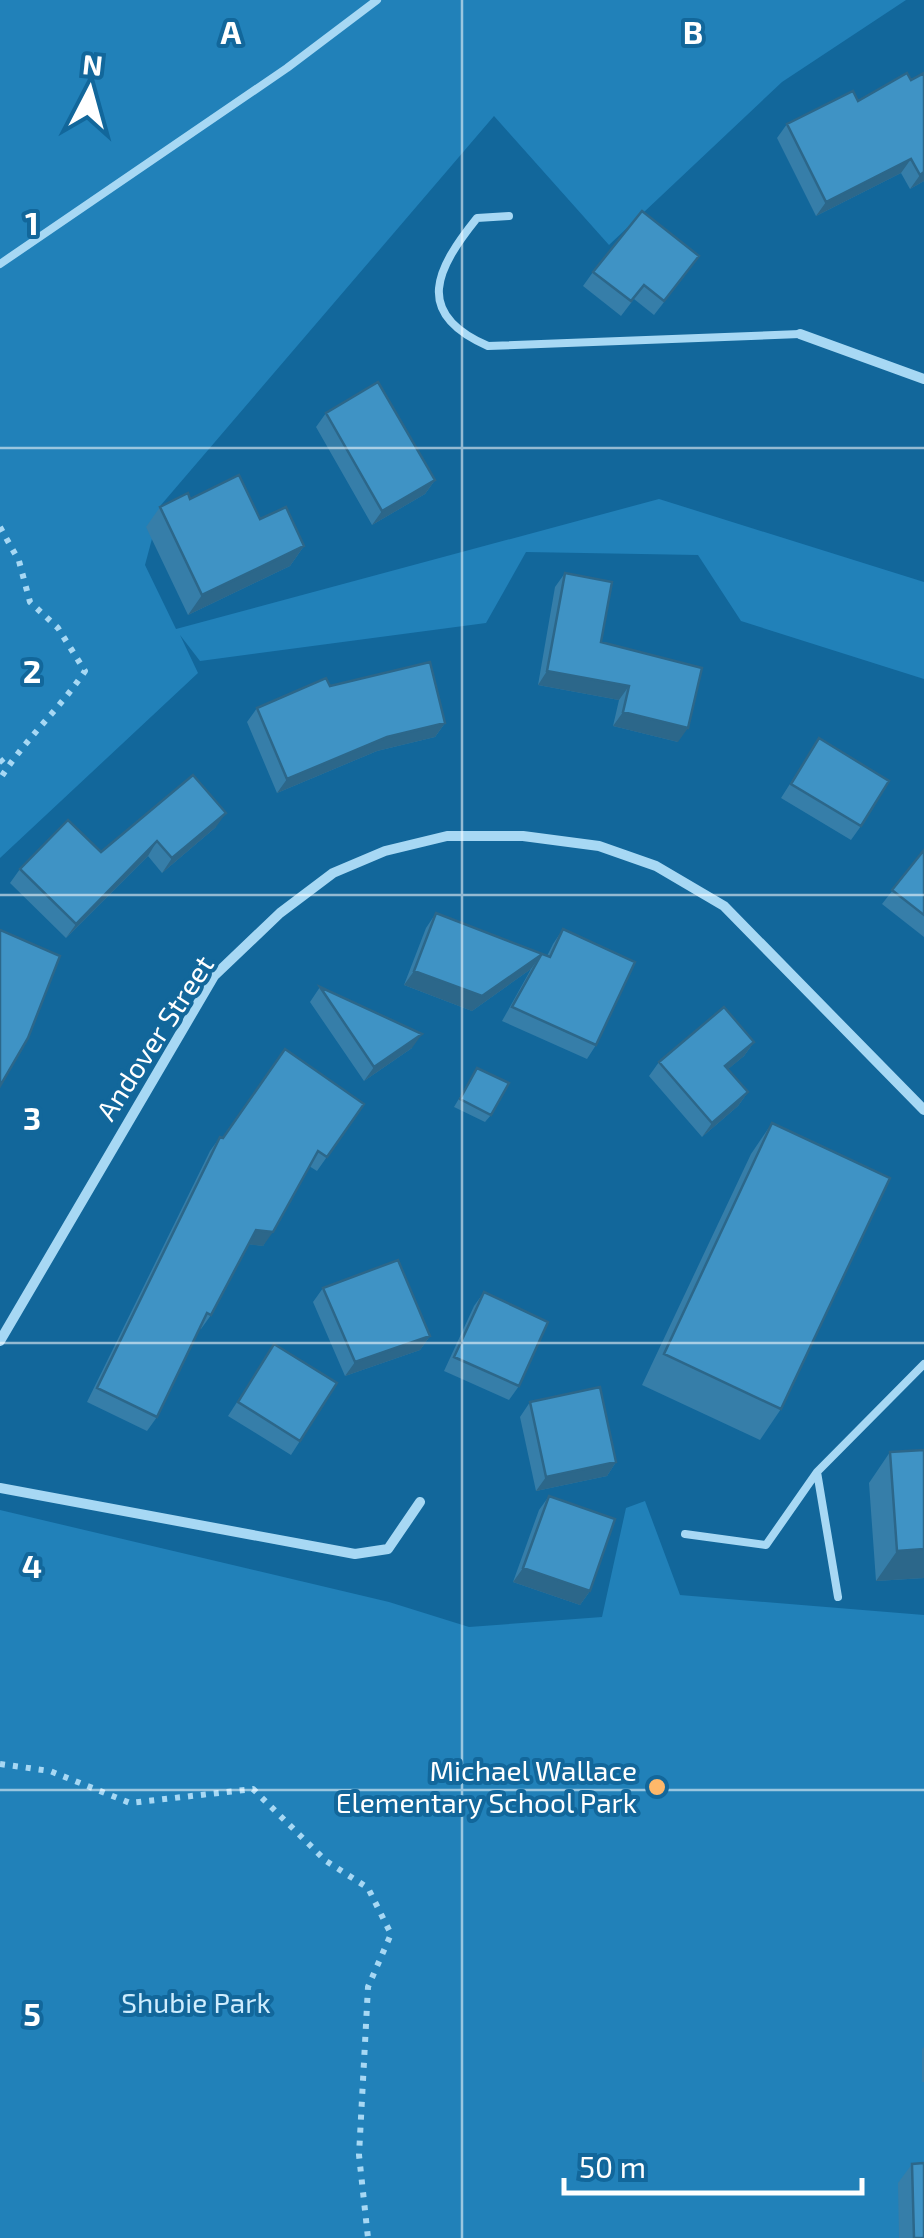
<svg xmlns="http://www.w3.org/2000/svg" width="924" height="2238" font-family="'Exo 2',sans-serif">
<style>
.green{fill:#2181b9}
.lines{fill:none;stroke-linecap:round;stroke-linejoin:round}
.path{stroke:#a7d8f4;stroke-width:6;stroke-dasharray:5 8;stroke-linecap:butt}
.lane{stroke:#a7d8f4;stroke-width:8}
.street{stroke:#a7d8f4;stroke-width:10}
.wall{fill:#367ea9}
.shaded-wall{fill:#2c678a}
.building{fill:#3f93c5;stroke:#2c678a;stroke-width:2.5}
.grid{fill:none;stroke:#fff;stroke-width:2.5;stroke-opacity:0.55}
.poi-dot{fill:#ffb86a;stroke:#12679b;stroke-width:4}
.labels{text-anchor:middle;stroke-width:8;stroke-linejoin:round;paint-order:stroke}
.street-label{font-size:28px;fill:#fff;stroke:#12679b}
.poi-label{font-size:28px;fill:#fff;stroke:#12679b;text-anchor:end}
.park-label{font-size:28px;fill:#cfedfe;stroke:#12679b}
.grid-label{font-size:32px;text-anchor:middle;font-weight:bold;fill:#fff;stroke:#12679b;stroke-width:8;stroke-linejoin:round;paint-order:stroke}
</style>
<rect width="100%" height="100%" fill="#12679b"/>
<path class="green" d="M0 0H906L782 82 609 245 494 116 161 505 145 565 176 629 659 499 924 582V679L741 621 698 555 526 552 486 623 200 661 180 635 198 673 0 858Z
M645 1501 680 1595 924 1615V2238H0V1510L389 1602 469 1627 602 1617 626 1508Z"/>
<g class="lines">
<path class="path" d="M0 527 19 561 30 602 58 628 85 671C59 710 25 739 0 779
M0 759 7 767
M0 1764 50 1771 130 1803 253 1789 326 1861 368 1888 391 1934 368 1987 359 2155 368 2238"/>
<path class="lane" d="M509 216 477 218C437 268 412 313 488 346L800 334
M0 264 287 68 377 0
M685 1534 766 1545 817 1472
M838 1597 817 1472 924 1364"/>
<path class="street" d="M800 334 924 379
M0 1341 214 976 280 913 333 873 385 851 447 836H523L599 846 656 866 724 906 924 1110
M0 1488 355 1554 388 1549 420 1502"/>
</g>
<path class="wall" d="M924 73V181L910 189 901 173 816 216 777 138 787 124 858 101 911 80Z
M689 270 654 315 634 299 621 316 583 286 593 272Z
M326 413 435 480 425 494 372 525 316 427Z
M190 499 260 519 304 546 290 566 188 615 146 527 160 507Z
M565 573 601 642 678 742 613 726 619 700 538 685 555 587Z
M257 708 445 723 435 737 377 751 277 793 247 722Z
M819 738 861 826 851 840 781 798Z
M216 827 162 873 148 856 66 938 10 883 20 869Z
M924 850V937L882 904Z
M436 913 547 956 553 944 563 929 596 1045 587 1059 502 1021 531 969 472 1011 404 985 426 928Z
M320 987 412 1048 364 1081 310 1002Z
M754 1042 744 1056 728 1069 748 1092 738 1106 702 1137 649 1076 659 1062Z
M477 1068 491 1115 485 1122 454 1107Z
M364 1104 317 1171 309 1166 263 1246 248 1244 211 1315 201 1329 199 1328 157 1417 147 1431 87 1402 210 1151 220 1137 223 1138Z
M772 1123 781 1409 760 1440 642 1385 751 1154Z
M323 1288 430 1336 420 1350 345 1376 313 1302Z
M484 1292 519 1386 509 1400 444 1371 474 1306Z
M274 1345 300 1441 291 1455 228 1416Z
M530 1402 616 1462 607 1476 536 1491 520 1417Z
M924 1450V1578L876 1581 869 1483 890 1452Z
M549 1496 590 1591 580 1605 513 1582 539 1510Z
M924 2047V2082H922V2049Z
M912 2164 924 2238H899L898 2183Z"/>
<path class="shaded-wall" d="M911 159 901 173 816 216 826 202Z
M924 172V181L910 189 920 175Z
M435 480 425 494 372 525 382 511Z
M304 546 290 566 188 615 202 595Z
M547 671 629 686 619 700 538 685Z
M623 712 688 728 678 742 613 726Z
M445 723 435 737 377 751 277 793 287 779 387 737Z
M226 813 216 827 162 873 172 858Z
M157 841 148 856 66 938 76 924Z
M541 955 531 969 472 1011 404 985 414 971Z
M422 1034 412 1048 364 1081 374 1067Z
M754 1042 744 1056 715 1080 725 1066Z
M748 1092 738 1106 702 1137 712 1123Z
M256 1230 273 1232 263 1246 246 1244Z
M430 1336 420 1350 345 1376 355 1362Z
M616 1462 607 1476 536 1491 546 1477Z
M924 1549V1578L876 1581 897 1551Z
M523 1568 590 1591 580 1605 513 1582Z"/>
<path class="building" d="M907 73 911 80 924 73V172L920 175 911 159 826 202 787 124 853 91 858 101Z
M642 211 699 256 664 301 644 285 631 301 593 272Z
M378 382 435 480 382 511 326 413Z
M239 475 260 519 286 507 304 546 202 595 160 507 188 493 190 499Z
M565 573 612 582 601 642 702 668 688 728 623 712 629 686 547 671Z
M430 662 445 723 387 737 287 779 257 708 326 678 330 686Z
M819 738 889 781 861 826 791 784Z
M193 775 226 813 172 858 157 841 76 924 20 869 68 820 101 852Z
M924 850V915L892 890Z
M436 913 550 957 563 929 635 962 596 1045 512 1007 541 955 482 996 414 971Z
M0 930 60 956 28 1038 0 1086Z
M320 987 422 1034 374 1067Z
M724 1007 754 1042 725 1066 748 1092 712 1123 659 1062Z
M285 1049 364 1104 327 1157 318 1151 273 1232 256 1230 211 1315 207 1313 157 1417 97 1388 220 1137 223 1138Z
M477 1068 509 1083 491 1115 460 1099Z
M772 1123 890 1178 781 1409 664 1354Z
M398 1260 430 1336 355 1362 323 1288Z
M484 1292 548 1322 519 1386 454 1357Z
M274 1344 337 1383 300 1441 238 1402Z
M600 1387 616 1462 546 1477 530 1402Z
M924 1450V1549L897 1551 890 1452Z
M549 1496 615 1519 590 1591 523 1568Z
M924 2163V2238H914L912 2164Z"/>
<path class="grid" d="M462 0V2238M0 448H924M0 895H924M0 1343H924M0 1790H924"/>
<circle class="poi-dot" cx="657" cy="1787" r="10"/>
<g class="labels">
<g class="street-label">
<text transform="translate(155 1038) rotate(-57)" y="10">Andover Street</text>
</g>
<g class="poi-label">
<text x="637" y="1781">Michael Wallace<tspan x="637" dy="32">Elementary School Park</tspan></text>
</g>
<g class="park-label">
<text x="196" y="2013">Shubie Park</text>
</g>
</g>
<g class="grid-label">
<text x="231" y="44">A</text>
<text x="693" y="44">B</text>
<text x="32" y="235">1</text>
<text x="32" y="683">2</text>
<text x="32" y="1130">3</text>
<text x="32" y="1578">4</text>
<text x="32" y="2026">5</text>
</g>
<g transform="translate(90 90) rotate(6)" stroke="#12679b" stroke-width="8" paint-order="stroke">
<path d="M0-8L18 38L0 25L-18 38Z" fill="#ffffff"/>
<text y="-15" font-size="28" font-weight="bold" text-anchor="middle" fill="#ffffff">N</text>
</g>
<path d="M564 2178v15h298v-15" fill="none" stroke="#ffffff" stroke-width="5"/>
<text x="579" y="2178" font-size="30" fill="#ffffff" stroke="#12679b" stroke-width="8" paint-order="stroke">50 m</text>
</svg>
